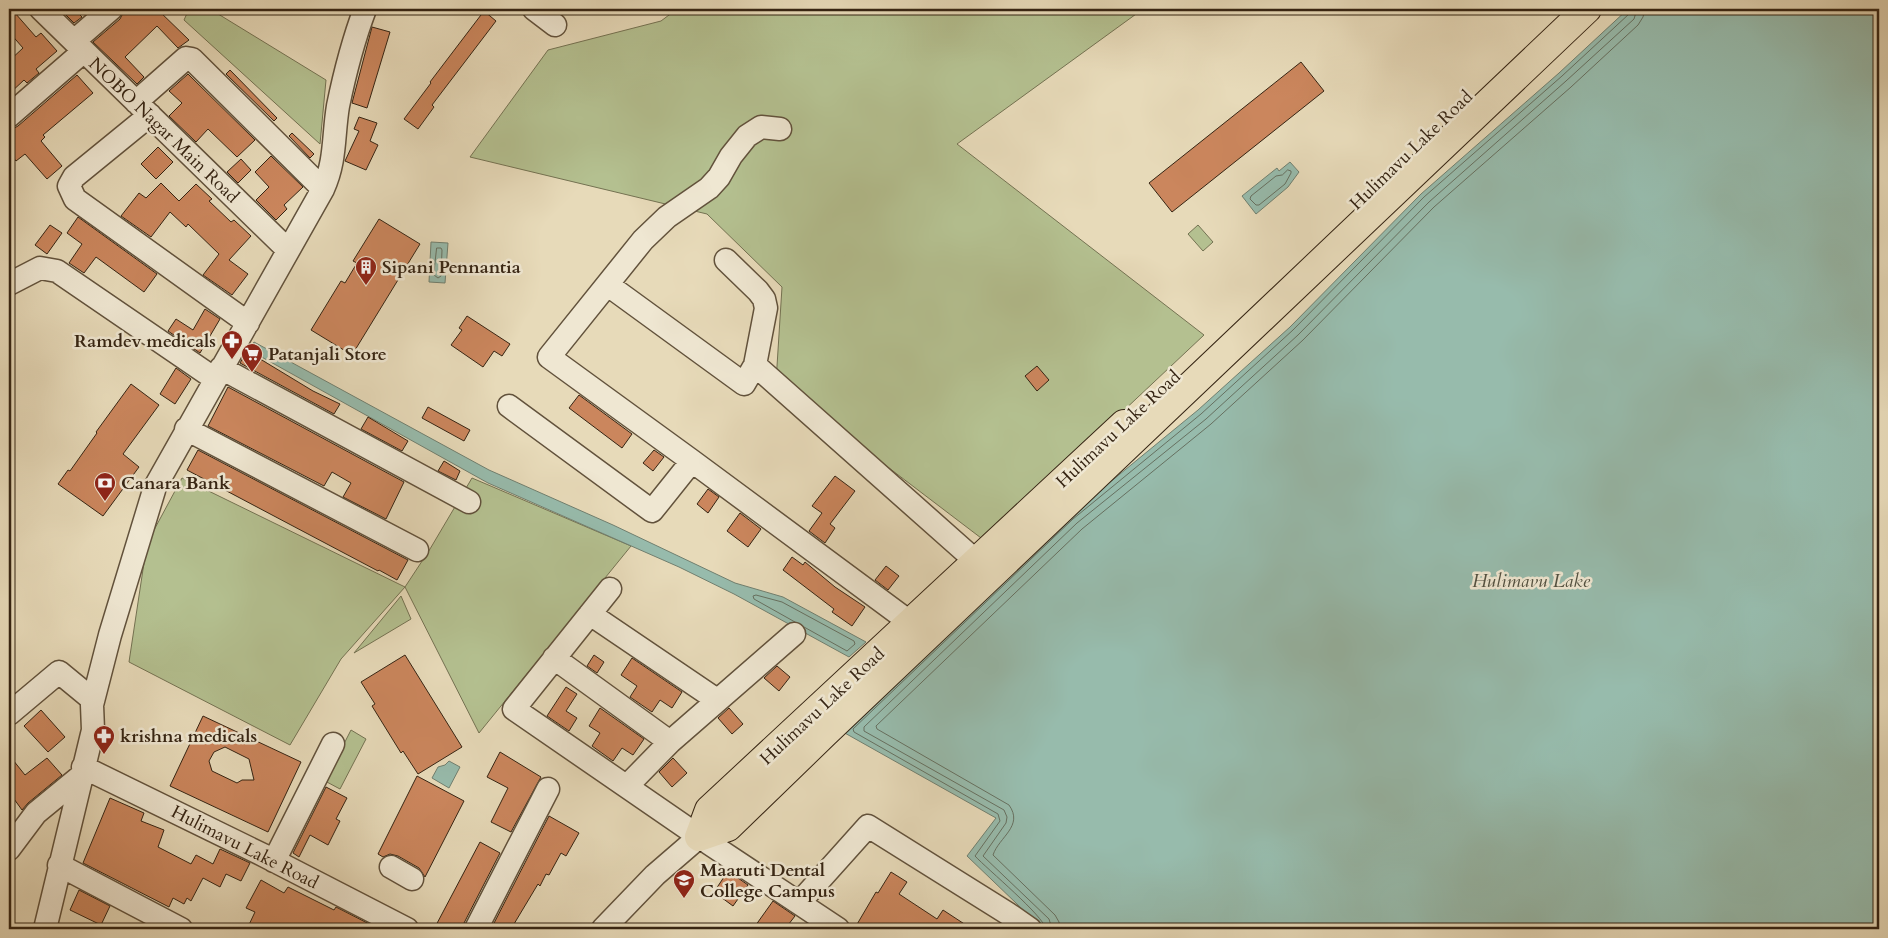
<svg xmlns="http://www.w3.org/2000/svg" width="1888" height="938" font-family="Cardo,serif">
<style>
.green{fill:#b4c090;stroke:#747252}
.water{fill:#97bbac;stroke:#707f6f}
.lines{fill:none;stroke-linecap:round;stroke-linejoin:round}
.shore{stroke:#667060;stroke-width:1}
.building{fill:#cb865d;stroke:#352413;fill-rule:evenodd}
.minor-casing{stroke:#62523c;stroke-width:25}
.major-casing{stroke:#352413;stroke-width:30}
.minor{stroke:#efe7d2;stroke-width:22}
.major{stroke:#e7dab9;stroke-width:28}
.labels{text-anchor:middle;stroke-width:5;stroke-linejoin:round;paint-order:stroke}
.street-label{font-size:18px;fill:#352413;stroke:#efe7d2}
.poi-label{font-size:18px;font-weight:bold;fill:#352413;stroke:#efe7d2;text-anchor:start}
.water-label{font-size:19px;font-style:italic;fill:#525141;stroke:#efe7d2}
</style>
<rect width="100%" height="100%" fill="#e7dab9"/>
<filter id="stains"><feTurbulence type="fractalNoise" baseFrequency=".004" numOctaves="4"/><feColorMatrix values="0 0 0 0 .2 0 0 0 0 .09 0 0 0 0 .02 0 0 0 .5 -.17"/></filter>
<radialGradient id="worn" r=".72"><stop offset=".6" stop-color="#630" stop-opacity="0"/><stop offset="1" stop-color="#630" stop-opacity=".3"/></radialGradient>
<path class="green" d="M189 9H210L326 80 320 144 184 20Z
M677 9H1143L957 144 1204 335 985 541 776 382 782 287 707 214 470 157 548 50 661 21Z
M1198 225 1213 242 1203 251 1188 234Z
M182 478 405 587 430 549 472 478 631 546 479 733 405 587 341 659 290 745 129 662 147 543Z
M401 596 411 619 354 653Z
M351 730 366 739 340 789 325 781Z"/>
<path class="water" d="M1628 9H1879V929H1043L967 856 996 818 843 732 1070 515 1198 410 1290 327 1421 194 1559 73Z
M1290 162 1299 172 1288 187 1256 214 1242 196 1277 168 1279 171Z
M431 242 448 243 445 283 429 282Z
M254 342 489 470 613 525 735 583 783 597 866 642 849 657 734 594 679 567 488 483 249 350Z
M449 761 460 767 449 788 432 778 438 767 445 765Z"/>
<g class="lines">
<path class="shore" d="M1288 170 1291 171V173L1285 184 1259 205H1256L1250 199 1251 196 1276 176 1282 175Z
M437 248H441L442 250 441 276 438 278 434 275Z
M795 622 754 599 753 596 756 595 782 602 854 641 855 644 847 651 804 627
M1046 929C1044 916 987 869 975 856L1000 821 998 814 854 732 853 729 1073 519 1201 414 1293 330 1424 197 1562 76 1629 14 1631 9
M1052 929 1049 919 983 856 1006 823 1007 817 1004 810 864 731V727L1077 523 1206 419 1298 335 1429 202 1566 81 1634 19 1637 9
M1060 929 1059 922 1055 915 993 855C999 837 1024 826 1009 805L877 729 876 726 1082 529 1211 424 1303 340 1434 207 1571 87 1638 25 1643 17 1645 9"/>
</g>
<path class="building" d="M60 9H74L82 17 74 23Z
M125 9H157L189 40 178 48 157 26 125 57 144 77 137 84 93 42 120 19Z
M484 11 496 21 432 105 434 107 418 129 404 119 431 83 430 82Z
M15 13 36 37 41 33 57 51 36 69 39 73 27 83 24 80 9 94V61L23 48 9 32V18Z
M372 27 390 32 367 108 352 103Z
M1301 62 1324 91 1172 212 1149 183Z
M230 70 277 118 274 121 226 74Z
M188 74 255 140 237 157 208 129 196 142 169 116 182 103 169 91Z
M77 75 93 93 43 135 45 137 41 141 62 166 47 179 25 154 16 161 9 152V131L18 126Z
M359 117 377 123 370 141 378 145 366 170 345 161 359 131 354 129Z
M292 133 314 154 310 158 289 136Z
M158 147 173 162 156 179 141 164Z
M271 156 303 187 284 205 287 209 276 220 256 200 269 187 255 172Z
M241 159 251 170 238 183 227 172Z
M161 183 179 201 196 184 212 199 209 201 231 222 234 220 251 236 229 260 248 274 232 295 203 275 219 254 188 224 186 227 170 212 151 237 121 216 139 193 146 198Z
M78 217 157 274 144 292 96 257 84 273 69 263 82 244 67 233Z
M379 219 420 244 352 355 311 330 341 281 345 283 357 263 353 261Z
M50 225 62 233 47 254 35 245Z
M205 309 220 319 200 353 168 331 176 319 193 330Z
M467 316 510 344 502 356 494 351 483 367 451 345 462 330 459 328Z
M247 351 313 391 340 404 334 414 240 363Z
M1037 366 1049 380 1037 391 1025 376Z
M176 368 191 379 175 404 160 394Z
M131 384 159 405 123 454 139 467 103 516 58 484 68 470 70 471 97 433 96 432Z
M228 387 404 482 386 519 343 497 351 483 332 472 324 486 208 426Z
M579 395 632 434 622 448 569 408Z
M428 407 470 430 464 441 422 418Z
M368 417 408 441 402 451 361 429Z
M198 450 408 560 397 580 379 570 378 571 187 470Z
M654 450 664 457 653 471 643 463Z
M444 461 460 471 456 480 438 471Z
M835 476 855 491 830 524 835 528 825 543 809 531 822 513 812 506Z
M708 489 719 497 708 513 697 504Z
M740 513 761 529 748 547 727 531Z
M792 557 803 565 805 562 835 587 865 607 852 626 832 612 834 609 783 570Z
M886 566 899 576 888 590 875 580Z
M405 655 462 747 418 774 403 751 401 753 372 706 375 704 361 682Z
M594 655 604 662 597 673 587 666Z
M632 658 682 692 672 708 660 700 652 712 630 697 637 686 621 675Z
M777 666 790 677 779 691 764 678Z
M566 687 577 694 566 711 577 718 569 731 547 716Z
M600 708 644 739 633 755 622 748 613 761 592 746 600 733 589 726Z
M729 708 743 724 732 734 718 718Z
M41 710 65 737 48 752 24 726Z
M203 716 301 762 268 832 170 786ZM225 747 249 759 254 780H242L237 783 212 771 209 761 214 752Z
M500 752 541 777 511 832 491 822 508 788 487 777Z
M9 755 25 775 47 758 62 775 28 803 22 810 9 792Z
M673 758 687 773 672 787 659 772Z
M417 776 464 801 425 877 419 868 398 856 390 854 383 857 378 854Z
M326 787 347 798 336 819 340 821 328 845 310 835 299 857 293 853Z
M110 798 144 813 141 821 164 830 158 847 191 864 196 855 213 864 220 849 250 863 241 881 226 874 220 887 203 878 191 901 187 898 184 904 173 898 169 907 83 863Z
M549 816 579 833 566 856 561 853 549 875 546 874 540 886 538 884 511 929H491Z
M480 842 500 853 464 923 463 929H434Z
M728 871 748 885 733 906 714 892Z
M891 872 907 882 899 894 937 919 943 910 972 929H862L856 926 876 892 878 893Z
M261 880 284 893 288 887 334 910 336 907 379 929H247L255 912 246 908Z
M79 890 110 906 101 925 70 910Z
M773 901 795 916 785 929H753Z"/>
<g class="lines">
<g class="minor-casing">
<path id="minor" d="M41 9 288 250
M534 9 555 25
M74 41 111 9
M136 102 186 58 192 59 323 189
M150 115 74 177 69 186 75 199 248 323
M9 116 84 51
M780 129 761 127 747 136 731 156 719 177 709 188 667 217 643 240 549 357 692 461 911 623 921 634
M9 284 40 268 57 271 215 379
M608 285 744 384 755 365 766 308 764 299 758 291 726 260
M755 365 977 562
M221 368 469 502
M509 406 652 511 692 461
M186 429 417 550
M610 589 514 709 710 844 838 929
M590 614 717 700
M554 658 670 742
M9 714 59 672 93 700
M83 767 265 856 407 929
M627 786 670 742 794 634
M9 849 36 813 81 776
M274 861 333 744
M59 865 181 929
M391 867 412 879
M799 903 868 826 1007 913 1030 929
M45 929 93 730 92 705 110 635 155 487 323 189C336 161 333 136 338 106 345 72 353 41 365 9
M476 929 548 789
M603 929 655 875 699 837"/>
</g>
<g class="major-casing">
<path id="major" d="M699 837 728 827 825 733 1587 9
M699 837 709 810 1124 424"/>
</g>
<use href="#minor" class="minor"/>
<use href="#major" class="major"/>
</g>
<defs>
<g id="building-pin" transform="scale(1.125)"><path d="M0 17L-7.5 6A9.5 9.5 0 1 1 7.5 6Z" fill="#8f2418" stroke="#efe7d2"/><path d="M-4-6H4V6H1V3H-1V6H-4ZM-2.5-4.3h1.7v1.8h-1.7ZM.8-4.3h1.7v1.8H.8ZM-2.5-1h1.7V.8h-1.7ZM.8-1h1.7V.8H.8Z" fill="#fff"/></g>
<g id="pharmacy-pin" transform="scale(1.125)"><path d="M0 17L-7.5 6A9.5 9.5 0 1 1 7.5 6Z" fill="#8f2418" stroke="#efe7d2"/><path d="M-2-6h4v4h4v4h-4v4h-4v-4h-4v-4h4Z" fill="#fff"/></g>
<g id="supermarket-pin" transform="scale(1.125)"><path d="M0 17L-7.5 6A9.5 9.5 0 1 1 7.5 6Z" fill="#8f2418" stroke="#efe7d2"/><path d="M-6-5.5h2.5l.6 2H6L4.5 2H-2.5L-4.4-4H-6ZM-1.5 3.2a1.3 1.3 0 1 0 .1 0ZM3 3.2a1.3 1.3 0 1 0 .1 0Z" fill="#fff"/></g>
<g id="bank-pin" transform="scale(1.125)"><path d="M0 17L-7.5 6A9.5 9.5 0 1 1 7.5 6Z" fill="#8f2418" stroke="#efe7d2"/><path d="M-6-4H6V4H-6ZM0-2.3a2.3 2.3 0 1 0 0 4.6a2.3 2.3 0 1 0 0-4.6Z" fill="#fff"/></g>
<g id="university-pin" transform="scale(1.125)"><path d="M0 17L-7.5 6A9.5 9.5 0 1 1 7.5 6Z" fill="#8f2418" stroke="#efe7d2"/><path d="M0-5L7-2L0 1L-7-2ZM-4 1L0 2.5L4 1V4Q0 6-4 4Z" fill="#fff"/></g>
</defs>
<g fill-rule="evenodd">
<use href="#building-pin" x="366" y="267"/>
<use href="#pharmacy-pin" x="232" y="341"/>
<use href="#supermarket-pin" x="252" y="354"/>
<use href="#bank-pin" x="105" y="483"/>
<use href="#pharmacy-pin" x="104" y="736"/>
<use href="#university-pin" x="684" y="880"/>
</g>
<g class="labels">
<g class="street-label">
<text transform="translate(164 130) rotate(44)" y="6">NOBO Nagar Main Road</text>
<text transform="translate(1411 150) rotate(-44)" y="6">Hulimavu Lake Road</text>
<text transform="translate(1118 429) rotate(-43)" y="6">Hulimavu Lake Road</text>
<text transform="translate(822 706) rotate(-43)" y="6">Hulimavu Lake Road</text>
<text transform="translate(245 847) rotate(27)" y="6">Hulimavu Lake Road</text>
</g>
<g class="poi-label">
<text x="382" y="273">Sipani Pennantia</text>
<text x="216" y="347" text-anchor="end">Ramdev medicals</text>
<text x="268" y="360">Patanjali Store</text>
<text x="121" y="489">Canara Bank</text>
<text x="120" y="742">krishna medicals</text>
<text x="700" y="876">Maaruti Dental<tspan x="700" dy="21">College Campus</tspan></text>
</g>
<g class="water-label">
<text x="1531" y="587">Hulimavu Lake</text>
</g>
</g>
<rect width="1888" height="938" fill="none" stroke="#e7dab9" stroke-width="30"/>
<rect x="10" y="10" width="1868" height="918" fill="none" stroke="#352413" stroke-width="2.5"/>
<rect x="15" y="15" width="1858" height="908" fill="none" stroke="#352413"/>
<rect width="100%" height="100%" filter="url(#stains)"/>
<rect width="100%" height="100%" fill="url(#worn)"/>
</svg>
